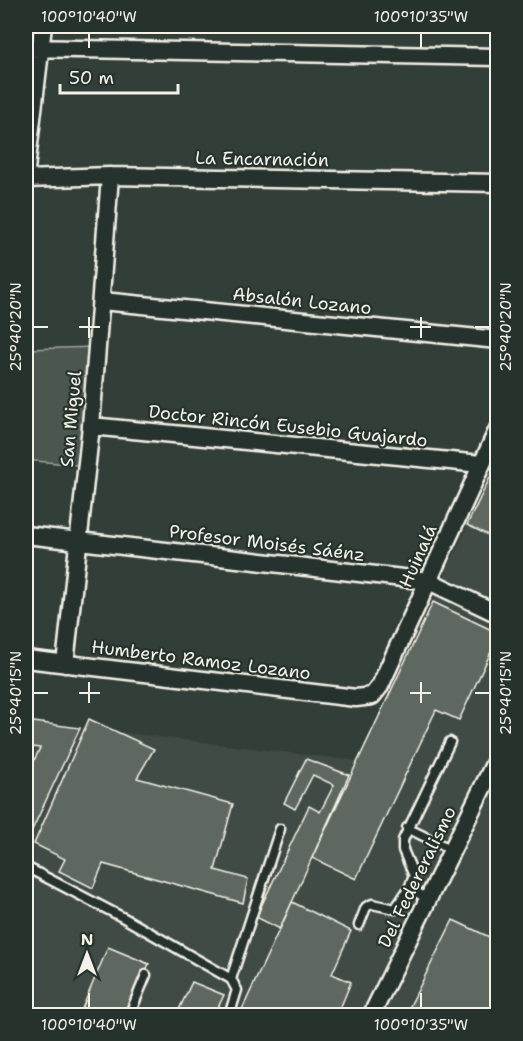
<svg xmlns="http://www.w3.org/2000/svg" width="523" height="1041" font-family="'Shantell Sans',sans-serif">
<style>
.built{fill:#404b44}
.green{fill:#4c564f;stroke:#a0a49c;stroke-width:1.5}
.building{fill:#5f6861;stroke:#f4f1e8;stroke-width:1.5}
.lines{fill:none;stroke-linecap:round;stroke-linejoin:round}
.lane-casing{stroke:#f4f1e8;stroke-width:13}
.street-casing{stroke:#f4f1e8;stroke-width:21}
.lane{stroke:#26332d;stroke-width:8}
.street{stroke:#26332d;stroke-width:16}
.ticks{fill:none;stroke:#f4f1e8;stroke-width:2}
.labels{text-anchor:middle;stroke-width:4.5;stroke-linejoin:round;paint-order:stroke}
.street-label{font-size:18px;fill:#f4f1e8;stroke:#26332d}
.neatline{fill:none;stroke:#f4f1e8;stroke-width:2}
.ticks-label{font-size:15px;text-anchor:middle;fill:#f4f1e8}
</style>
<rect width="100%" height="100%" fill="#323e38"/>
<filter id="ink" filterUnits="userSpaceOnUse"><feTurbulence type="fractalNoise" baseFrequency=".0167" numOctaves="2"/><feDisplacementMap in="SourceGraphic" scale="12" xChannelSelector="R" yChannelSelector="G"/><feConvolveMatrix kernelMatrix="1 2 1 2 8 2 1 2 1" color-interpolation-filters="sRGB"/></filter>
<g filter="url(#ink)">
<path class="built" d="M497 462V1015L26 1016V721L358 761Z"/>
<path class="green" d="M97 347 87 466 26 460V349Z"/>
<path class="building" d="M498 461V540L467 525Z
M433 602 498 633V637L459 720 436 710 356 879 312 858Z
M89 719 154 749 137 778 233 804 215 870 248 879 243 903 103 864 93 888 59 871 65 859 34 844Z
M26 721 80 728 26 843V777L40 748 26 746Z
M306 759 349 775 280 929 256 917 309 806 320 812 334 785 313 775 295 809 284 803Z
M292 902 351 931 332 974 351 982 337 1016H239Z
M453 920 498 941V1016H405Z
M108 947 149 964 124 1016H79Z
M192 982 224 995 214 1016H176Z"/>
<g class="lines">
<g class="lane-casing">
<path id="lane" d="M407 828 452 850
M26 867 124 918 231 979 237 990 229 1016
M409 888 414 876 403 850V840L450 742
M359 925 366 907 372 904 395 909 409 888 428 899
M231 979 280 829
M129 1016 146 975"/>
</g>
<g class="street-casing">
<path id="street" d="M26 48 498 57
M26 169 43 26
M26 179 110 176 498 183
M102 301 498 340
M91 426 481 464
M26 535 429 581 498 614
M26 659 356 698 372 696 380 686 498 429
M65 664 91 426 110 176
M371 1016 498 756"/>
</g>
<use href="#lane" class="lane"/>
<use href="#street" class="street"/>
</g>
</g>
<path class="ticks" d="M89 33V48M421 33V48M89 317V338M421 317V338M33 327H48M79 327H100M410 327H431M475 327H490M89 682V703M421 682V703M33 693H48M79 693H100M410 693H431M475 693H490M89 993V1008M421 993V1008"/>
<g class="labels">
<g class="street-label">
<text transform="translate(262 159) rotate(1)" y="6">La Encarnación</text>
<text transform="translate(302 301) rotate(6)" y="6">Absalón Lozano</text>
<text transform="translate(71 419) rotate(-85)" y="6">San Miguel</text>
<text transform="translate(288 426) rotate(6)" y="6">Doctor Rincón Eusebio Guajardo</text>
<text transform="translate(267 543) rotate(7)" y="6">Profesor Moisés Sáénz</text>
<text transform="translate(418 556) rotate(-66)" y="6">Huinalá</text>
<text transform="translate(201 660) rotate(7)" y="6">Humberto Ramoz Lozano</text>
<text transform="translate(417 877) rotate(-64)" y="6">Del Federeralismo</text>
</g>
</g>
<rect width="523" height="1041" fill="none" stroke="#26332d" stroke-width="66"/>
<g transform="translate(87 954)" stroke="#26332d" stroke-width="4.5" paint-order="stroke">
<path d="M0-4.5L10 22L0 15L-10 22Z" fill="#f4f1e8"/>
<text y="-9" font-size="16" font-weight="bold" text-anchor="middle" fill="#f4f1e8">N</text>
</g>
<path d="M60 84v9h118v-9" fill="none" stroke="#f4f1e8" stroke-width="3"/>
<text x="69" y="84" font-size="18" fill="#f4f1e8" stroke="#26332d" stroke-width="4.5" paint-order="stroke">50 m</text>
<rect x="33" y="33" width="457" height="975" class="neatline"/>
<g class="ticks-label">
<text x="89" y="22">100°10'40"W</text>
<text x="421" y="22">100°10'35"W</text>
<text transform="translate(16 327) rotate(-90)" y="5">25°40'20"N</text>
<text transform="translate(506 327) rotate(-90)" y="5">25°40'20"N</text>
<text transform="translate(16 693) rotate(-90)" y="5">25°40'15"N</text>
<text transform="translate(506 693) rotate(-90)" y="5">25°40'15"N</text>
<text x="89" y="1030">100°10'40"W</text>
<text x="421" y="1030">100°10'35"W</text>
</g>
</svg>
